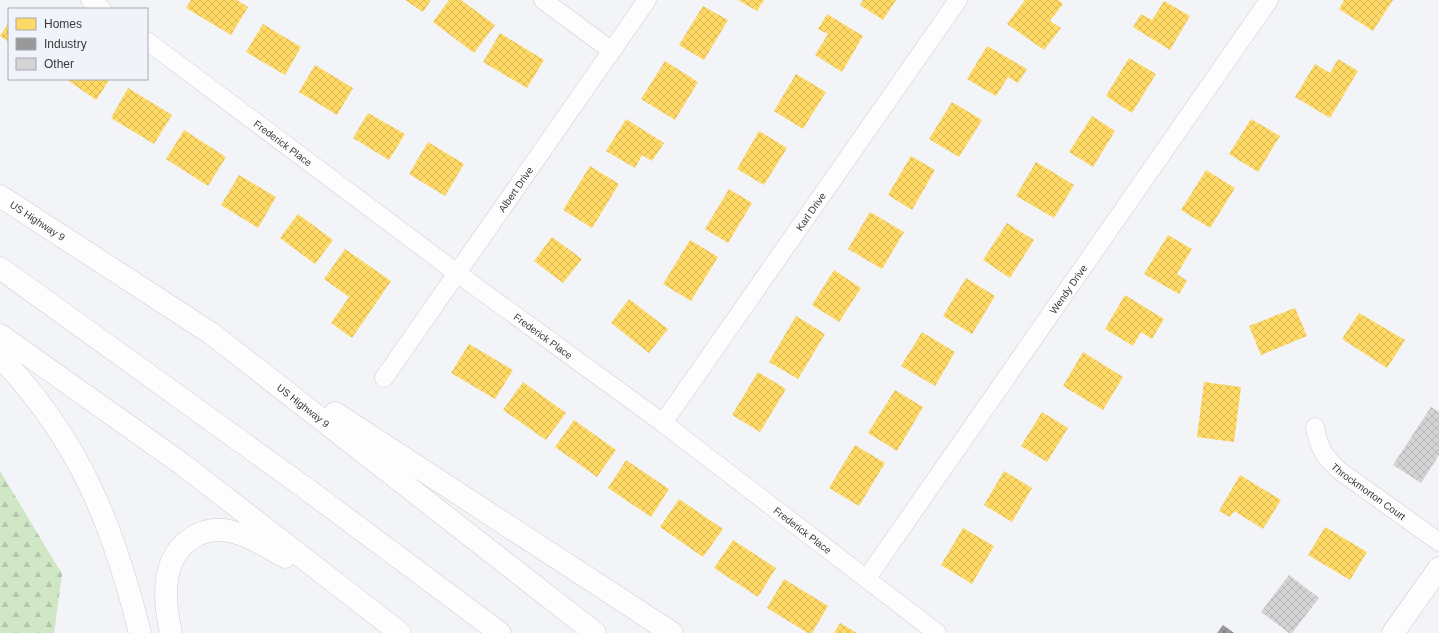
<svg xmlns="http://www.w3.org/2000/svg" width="1439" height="633" font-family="Helvetica,sans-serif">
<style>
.forest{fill:url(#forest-firs)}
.homes{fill:url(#homes-cross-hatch)}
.industry{fill:url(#industry-cross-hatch)}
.building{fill:url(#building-cross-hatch)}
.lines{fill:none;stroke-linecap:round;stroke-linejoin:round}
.minor-casing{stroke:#cccdd0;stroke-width:19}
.tertiary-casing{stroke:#cccdd0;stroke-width:23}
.trunk-casing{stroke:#cccdd0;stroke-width:23}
.minor{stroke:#fdfdfe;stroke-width:18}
.tertiary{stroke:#fdfdfe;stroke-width:22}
.trunk{stroke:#fdfdfe;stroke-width:22}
.labels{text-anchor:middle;stroke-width:4;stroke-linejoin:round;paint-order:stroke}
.street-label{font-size:10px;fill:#38393b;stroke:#f0f3fa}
</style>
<defs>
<pattern id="forest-firs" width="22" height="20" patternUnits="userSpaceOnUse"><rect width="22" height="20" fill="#d0e7c5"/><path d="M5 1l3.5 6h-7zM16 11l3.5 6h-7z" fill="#b3c7aa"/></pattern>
<pattern id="homes-cross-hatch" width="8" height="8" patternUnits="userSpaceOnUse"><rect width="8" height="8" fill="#ffd966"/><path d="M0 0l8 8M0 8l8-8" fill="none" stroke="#dbbb59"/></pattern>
<pattern id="industry-cross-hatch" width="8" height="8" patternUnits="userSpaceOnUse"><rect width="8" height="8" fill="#999"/><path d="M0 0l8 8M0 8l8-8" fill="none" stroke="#7e7e7e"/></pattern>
<pattern id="building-cross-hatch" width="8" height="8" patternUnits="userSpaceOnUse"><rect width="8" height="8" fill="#d5d4d5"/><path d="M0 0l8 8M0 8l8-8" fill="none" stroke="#b8b7b8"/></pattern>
</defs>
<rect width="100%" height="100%" fill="#f2f4f8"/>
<path class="forest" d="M0 471 62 574 54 633H0Z"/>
<path class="homes" d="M191 0H237L248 7 231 35 186 8Z
M405 0H431L423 12Z
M449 0H461L495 25 474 53 433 22Z
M738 0H764L757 11Z
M863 0H896L883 20 860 5Z
M1025 0H1058L1063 4 1050 21 1061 28 1044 50 1007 24Z
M1344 0H1393L1373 31 1339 9Z
M1164 1 1190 16 1170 50 1133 27 1141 14 1152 20Z
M703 6 728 20 704 60 679 45Z
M827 14 863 36 842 72 815 55 828 34 818 29Z
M9 22V42L0 36Z
M263 24 301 47 285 75 246 52Z
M500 33 544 60 527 88 483 62Z
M987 46 1027 69 1018 83 1008 77 996 96 967 79Z
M1129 58 1156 74 1132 113 1106 96Z
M1338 59 1358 71 1330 118 1295 97 1315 64 1330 73Z
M665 61 698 82 675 120 641 99Z
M315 65 353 88 337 115 299 92Z
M796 74 826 92 803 129 774 111Z
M66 79H110L96 100Z
M128 88 172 115 154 144 111 118Z
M952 102 982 120 959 157 929 139Z
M368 113 405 134 389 160 353 138Z
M1092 116 1115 131 1093 167 1069 152Z
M626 119 664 143 652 161 642 155 635 168 606 151Z
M1251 119 1280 136 1258 172 1229 154Z
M184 130 226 157 208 186 166 159Z
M759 131 787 148 764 185 737 169Z
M428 142 464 164 445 196 409 174Z
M911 156 935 170 912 210 888 195Z
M1036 162 1074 185 1054 218 1016 196Z
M590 166 619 184 592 228 563 210Z
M1206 170 1235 188 1210 228 1181 210Z
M239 175 276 197 258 228 221 205Z
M729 189 752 203 728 243 705 229Z
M870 212 904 232 882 269 848 249Z
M298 214 333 240 315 264 280 238Z
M1007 223 1034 240 1010 278 983 260Z
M1168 235 1192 249 1177 274 1187 281 1179 294 1144 274Z
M552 237 582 259 563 283 534 261Z
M690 240 718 257 691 301 663 284Z
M345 249 391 281 352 338 331 323 349 297 324 279Z
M834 270 861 288 839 322 812 305Z
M966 278 995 296 972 334 943 316Z
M1125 295 1164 319 1152 339 1141 332 1133 346 1105 329Z
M629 299 668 329 649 353 611 323Z
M1295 308 1307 336 1261 355 1249 326Z
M1359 313 1405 340 1387 368 1342 339Z
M796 316 825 334 798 379 769 362Z
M922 332 955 352 935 386 901 366Z
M469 344 513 370 495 399 451 373Z
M1083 352 1123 377 1103 410 1063 386Z
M758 372 786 389 760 432 732 415Z
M523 382 566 413 546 440 503 410Z
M1204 382 1241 387 1234 442 1197 437Z
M895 390 923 407 897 451 868 433Z
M1042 412 1068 428 1047 462 1021 446Z
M574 420 616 450 597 477 555 447Z
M855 445 885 463 859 506 829 488Z
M626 460 669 489 651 517 608 488Z
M1004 471 1032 488 1012 522 984 505Z
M1240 475 1281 500 1263 529 1234 511 1230 517 1219 511Z
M679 499 723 529 703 557 660 527Z
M1325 527 1367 552 1350 580 1308 555Z
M963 528 994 546 972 584 941 565Z
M733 540 776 568 758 597 714 568Z
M784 579 828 606 812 633H808L767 608Z
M840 623 857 633H834Z"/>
<path class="industry" d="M1223 625 1234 633H1217Z"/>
<path class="building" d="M1431 407 1439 412V455L1421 483 1393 465Z
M1289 575 1319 598 1292 633H1289L1261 612Z"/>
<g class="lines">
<g class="minor-casing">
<g id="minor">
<path d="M90 0 102 9"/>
<path d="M543 0 612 51"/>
<path id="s1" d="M147 41 457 273 663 423 937 633"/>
<path id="s2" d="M384 378 647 0"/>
<path id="s3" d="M663 423 958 0"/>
<path id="s4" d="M1315 427C1319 448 1324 457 1340 471L1439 542"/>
<path id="s5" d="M867 578 1269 0"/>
</g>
</g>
<g class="tertiary-casing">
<path id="tertiary" d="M1393 633 1439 568"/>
</g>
<g class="trunk-casing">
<g id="trunk">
<path id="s6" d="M0 196 212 334 595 633"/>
<path d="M0 268 304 487 500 633"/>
<path d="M0 335 182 464 400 633"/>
<path d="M0 357C79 439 113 525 140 633"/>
<path d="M335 413 672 633"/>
<path d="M171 633C164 602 160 561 189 540 201 531 214 528 229 531 249 535 267 547 285 557"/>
</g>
</g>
<use href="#minor" class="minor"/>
<use href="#tertiary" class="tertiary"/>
<use href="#trunk" class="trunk"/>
</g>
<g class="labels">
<g class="street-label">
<text dy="4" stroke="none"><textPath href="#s1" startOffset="170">Frederick Place</textPath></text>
<text dy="4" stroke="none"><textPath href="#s2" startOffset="230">Albert Drive</textPath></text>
<text dy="4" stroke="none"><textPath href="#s3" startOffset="258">Karl Drive</textPath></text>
<text dy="4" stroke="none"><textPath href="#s6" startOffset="45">US Highway 9</textPath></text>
<text dy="4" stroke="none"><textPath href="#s5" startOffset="352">Wendy Drive</textPath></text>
<text dy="4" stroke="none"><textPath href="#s1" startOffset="494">Frederick Place</textPath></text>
<text dy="4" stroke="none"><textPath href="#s6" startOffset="369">US Highway 9</textPath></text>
<text dy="4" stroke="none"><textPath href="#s4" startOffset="87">Throckmorton Court</textPath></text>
<text dy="4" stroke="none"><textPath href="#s1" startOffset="818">Frederick Place</textPath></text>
</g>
</g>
<rect x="8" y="8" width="140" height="72" fill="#f0f3fa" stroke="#a6a9ae"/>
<rect x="16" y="18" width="20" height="12" fill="#ffd966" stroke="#a6a9ae"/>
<text x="44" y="28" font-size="12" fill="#38393b">Homes</text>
<rect x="16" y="38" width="20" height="12" fill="#999999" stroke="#a6a9ae"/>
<text x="44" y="48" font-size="12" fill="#38393b">Industry</text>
<rect x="16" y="58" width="20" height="12" fill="#d5d4d5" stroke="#a6a9ae"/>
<text x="44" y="68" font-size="12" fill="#38393b">Other</text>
</svg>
